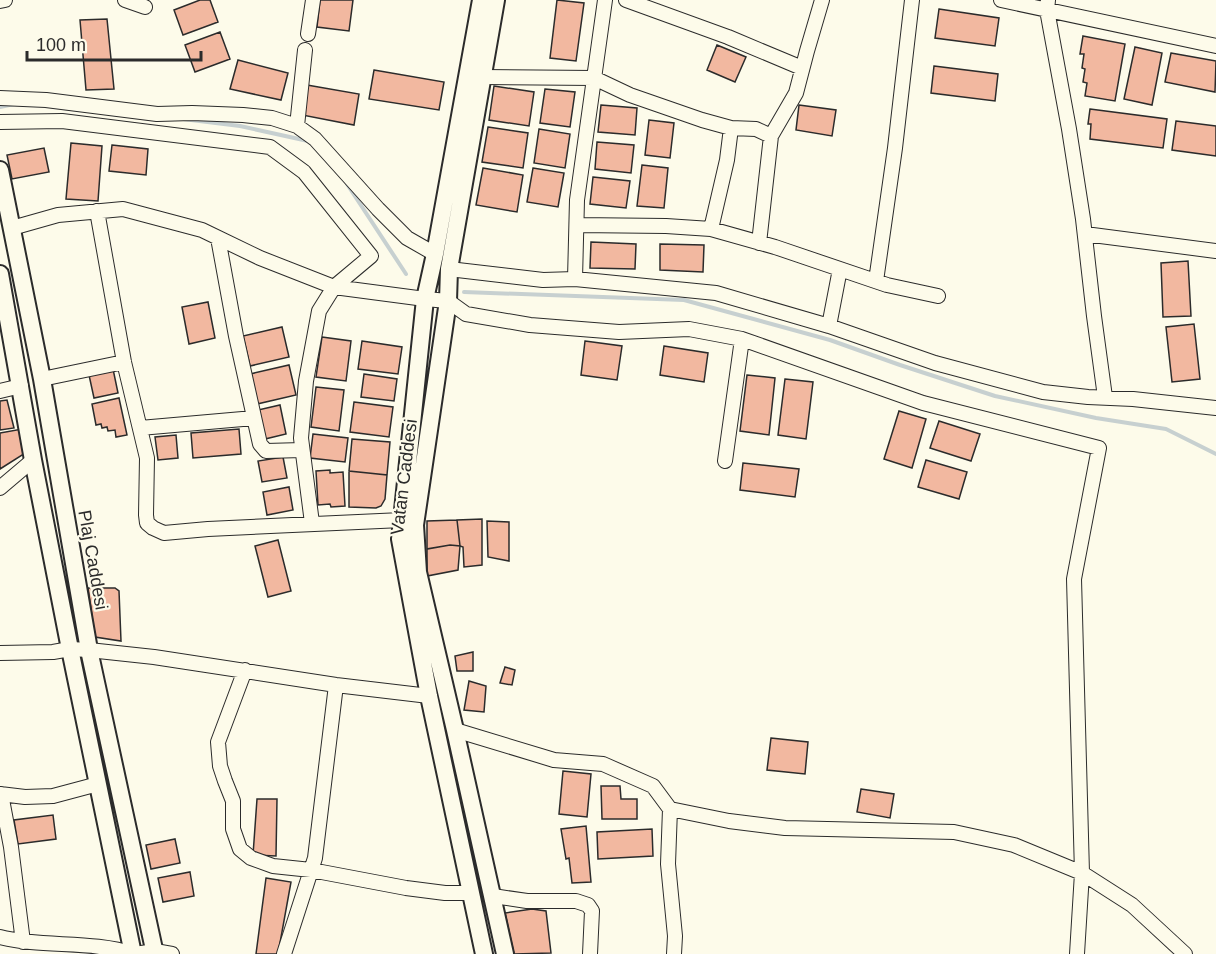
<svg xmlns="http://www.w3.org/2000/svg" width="1216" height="954" font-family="Arial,sans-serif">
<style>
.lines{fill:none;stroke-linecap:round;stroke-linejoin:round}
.stream{stroke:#c7d0d0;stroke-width:4}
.building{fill:#f2b8a0;stroke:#2b2b2b;stroke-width:1.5}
.minor-casing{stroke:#2b2b2b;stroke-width:16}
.major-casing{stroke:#2b2b2b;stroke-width:20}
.minor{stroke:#fdfbea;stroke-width:14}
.major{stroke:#fdfbea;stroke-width:16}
.labels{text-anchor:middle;stroke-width:4.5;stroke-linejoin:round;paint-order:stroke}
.street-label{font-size:18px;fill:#2b2b2b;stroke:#fdfbea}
</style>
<rect width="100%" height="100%" fill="#fdfbea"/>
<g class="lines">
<path class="stream" d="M0 107 14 104
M183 119 240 126 308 141
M347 184 406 274
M464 292 684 300 830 340 900 365 995 396 1096 418 1166 429 1216 454"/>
</g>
<path class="building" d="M200 0H210L218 22 183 35 174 10Z
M320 0H353L349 31 317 27Z
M557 0 584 3 576 61 550 58Z
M939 9 999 18 995 46 935 38Z
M107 19 114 89 86 90 80 20Z
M220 32 230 59 195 72 185 45Z
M1083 36 1125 44 1115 101 1085 96 1087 83 1083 82 1085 69 1082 68 1084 54H1080Z
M717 45 746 57 735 82 707 70Z
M1135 47 1162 53 1152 105 1124 99Z
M1171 53 1216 61 1215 92 1165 82Z
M238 60 288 73 281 100 230 89Z
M934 66 998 74 995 101 931 93Z
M374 70 444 82 439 110 369 99Z
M307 85 359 94 354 125 302 115Z
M494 86 534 92 529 126 489 120Z
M545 89 575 92 570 127 540 123Z
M601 105 637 108 635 135 598 132Z
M799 105 836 110 832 136 796 130Z
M1090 109 1167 119 1163 148 1090 139 1091 124H1088Z
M649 120 674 123 670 158 645 155Z
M1176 121 1216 126V156L1172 150Z
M488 127 528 133 523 168 482 162Z
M539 129 570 134 565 168 534 163Z
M597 142 634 145 631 173 595 169Z
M71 143 102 146 98 201 66 199Z
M112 145 148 149 146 175 109 171Z
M44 148 49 172 12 179 7 155Z
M642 165 668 168 664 208 637 206Z
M483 168 523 175 517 212 476 205Z
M533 168 564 173 558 207 527 202Z
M593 177 630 181 626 208 590 204Z
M591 242 636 244 635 269 590 268Z
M660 244 704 245 703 272 660 270Z
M1188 261 1191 316 1163 317 1161 263Z
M208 302 215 338 189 344 182 307Z
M1194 324 1200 379 1172 382 1166 327Z
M282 327 289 357 250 366 243 336Z
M322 337 351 341 346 381 316 377Z
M362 341 402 347 398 374 358 369Z
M585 341 622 346 617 380 581 375Z
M664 346 708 353 704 382 660 375Z
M289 365 296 395 257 404 250 374Z
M113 369 118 393 94 398 89 375Z
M364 374 397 379 394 401 361 397Z
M747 375 775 378 769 435 740 431Z
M785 379 813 382 806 439 778 435Z
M316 387 344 390 339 431 311 427Z
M119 398 127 435 116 437 115 430 108 431 107 427 102 428 101 424 96 425 92 404Z
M7 400 14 428 0 430V401Z
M354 402 393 407 389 437 350 432Z
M280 405 286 434 265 439 258 410Z
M899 411 926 419 912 468 884 459Z
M939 421 980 434 971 461 930 448Z
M22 429 27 452 0 469V433Z
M239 429 241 454 193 458 191 433Z
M313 434 348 438 345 462 310 458Z
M176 435 178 458 158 460 155 437Z
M352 439 390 442 387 475 349 471Z
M283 457 287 478 262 482 258 461Z
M926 460 967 472 959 499 918 487Z
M743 463 799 469 795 497 740 490Z
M330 470V473L343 472 345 506 331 507 330 504 318 505 316 471Z
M349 471 387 475 385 499 381 506 376 508 349 507Z
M289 487 293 510 267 515 263 492Z
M482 519V565L464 567 463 547 460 546 457 520Z
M457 520 460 546 450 545 427 549V521Z
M487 521 509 522V561L488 557Z
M278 540 291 591 268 597 255 546Z
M450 545 460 546 458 570 427 576V549Z
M88 588H115L119 591 121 641 95 637Z
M473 652V671H457L455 656Z
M505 667 515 670 512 685 500 683Z
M469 681 486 686 484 712 464 710Z
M771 738 808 742 805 774 767 770Z
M563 771 591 774 587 817 559 814Z
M601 786H620L621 799H637V819H602Z
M861 789 894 794 890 818 857 812Z
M257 799H277L276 856 253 855Z
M53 815 56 839 18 844 14 820Z
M586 826 591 882 572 883 569 858 566 859 561 829Z
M652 829 653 856 598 859 597 832Z
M175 839 180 863 151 869 146 845Z
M190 872 194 896 163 902 158 878Z
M266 878 291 882 278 954H256Z
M532 909 546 911 551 953 514 954 505 913Z"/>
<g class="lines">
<g class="minor-casing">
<path id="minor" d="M125 0 145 7
M626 0 728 37 802 68
M1001 0 1216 46
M1048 0 1047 10 1069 129 1083 219 1094 316 1105 397
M0 1 5 0
M308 34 313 0
M482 77 594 78 630 95 702 120 731 128 756 129 771 136 796 93 807 51 822 0
M0 98 46 100 157 114 192 113 243 115 272 118 297 126 315 139 378 209 407 238 435 254
M0 122 62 121 270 147 304 172 371 256 334 287 319 311 306 381 301 438 312 523
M297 126 305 50
M97 211 124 362 147 458 146 515 147 523 153 528 164 533 208 529 402 520
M577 225 666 226 711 229 775 247 887 285 938 296
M12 228 58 215 123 209 202 230 260 258 334 287 425 299 448 301 466 314 530 325 619 332 689 329 742 339 923 403 1099 448 1074 579 1082 873 1077 954
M711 229 727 160 731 128
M1085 234 1216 251
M218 238 236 336 260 444 266 451 302 450
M759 243 771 136
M449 269 543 280 575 279 716 293 829 326 935 363 1043 392 1088 397 1133 399 1216 408
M575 279 577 200 605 0
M876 281 895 148 912 0
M829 326 840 269
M42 379 124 362
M0 391 21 386
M140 428 254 418
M725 461 742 339
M0 488 33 460
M0 653 53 652 70 649 89 650 154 657 336 685 429 696
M245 670 218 742 220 766 225 781 233 801V829L240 849 251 858 273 866 311 870 406 888 445 893H471
M455 730 554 760 603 764 653 786 670 809 668 864 675 936 674 954
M0 794 25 797 53 796 98 784
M1 794 11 847 23 942
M670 809 729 821 785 828 954 832 1014 845 1082 873 1132 905 1185 954
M493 896 527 901H576L588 905 592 911 590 954
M0 937C43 948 92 940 133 954
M135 954 155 951 172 954
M284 954 315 858 336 685"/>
</g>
<g class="major-casing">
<path id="major" d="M481 0 435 254 425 299 400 539 429 696 484 954
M496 0 449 269 448 301 415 525 418 572 455 730 505 954
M0 170 42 379 89 650 155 954
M0 274 33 460 70 649 133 954"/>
</g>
<use href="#minor" class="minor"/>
<use href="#major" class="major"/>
</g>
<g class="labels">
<g class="street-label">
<text transform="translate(404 477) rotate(-83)" y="6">Vatan Caddesi</text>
<text transform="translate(93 560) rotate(80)" y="6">Plaj Caddesi</text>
</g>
</g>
<path d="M27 51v9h174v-9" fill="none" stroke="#2b2b2b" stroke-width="3"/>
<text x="36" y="51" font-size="18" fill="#2b2b2b" stroke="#fdfbea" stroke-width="4.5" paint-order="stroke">100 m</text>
</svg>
